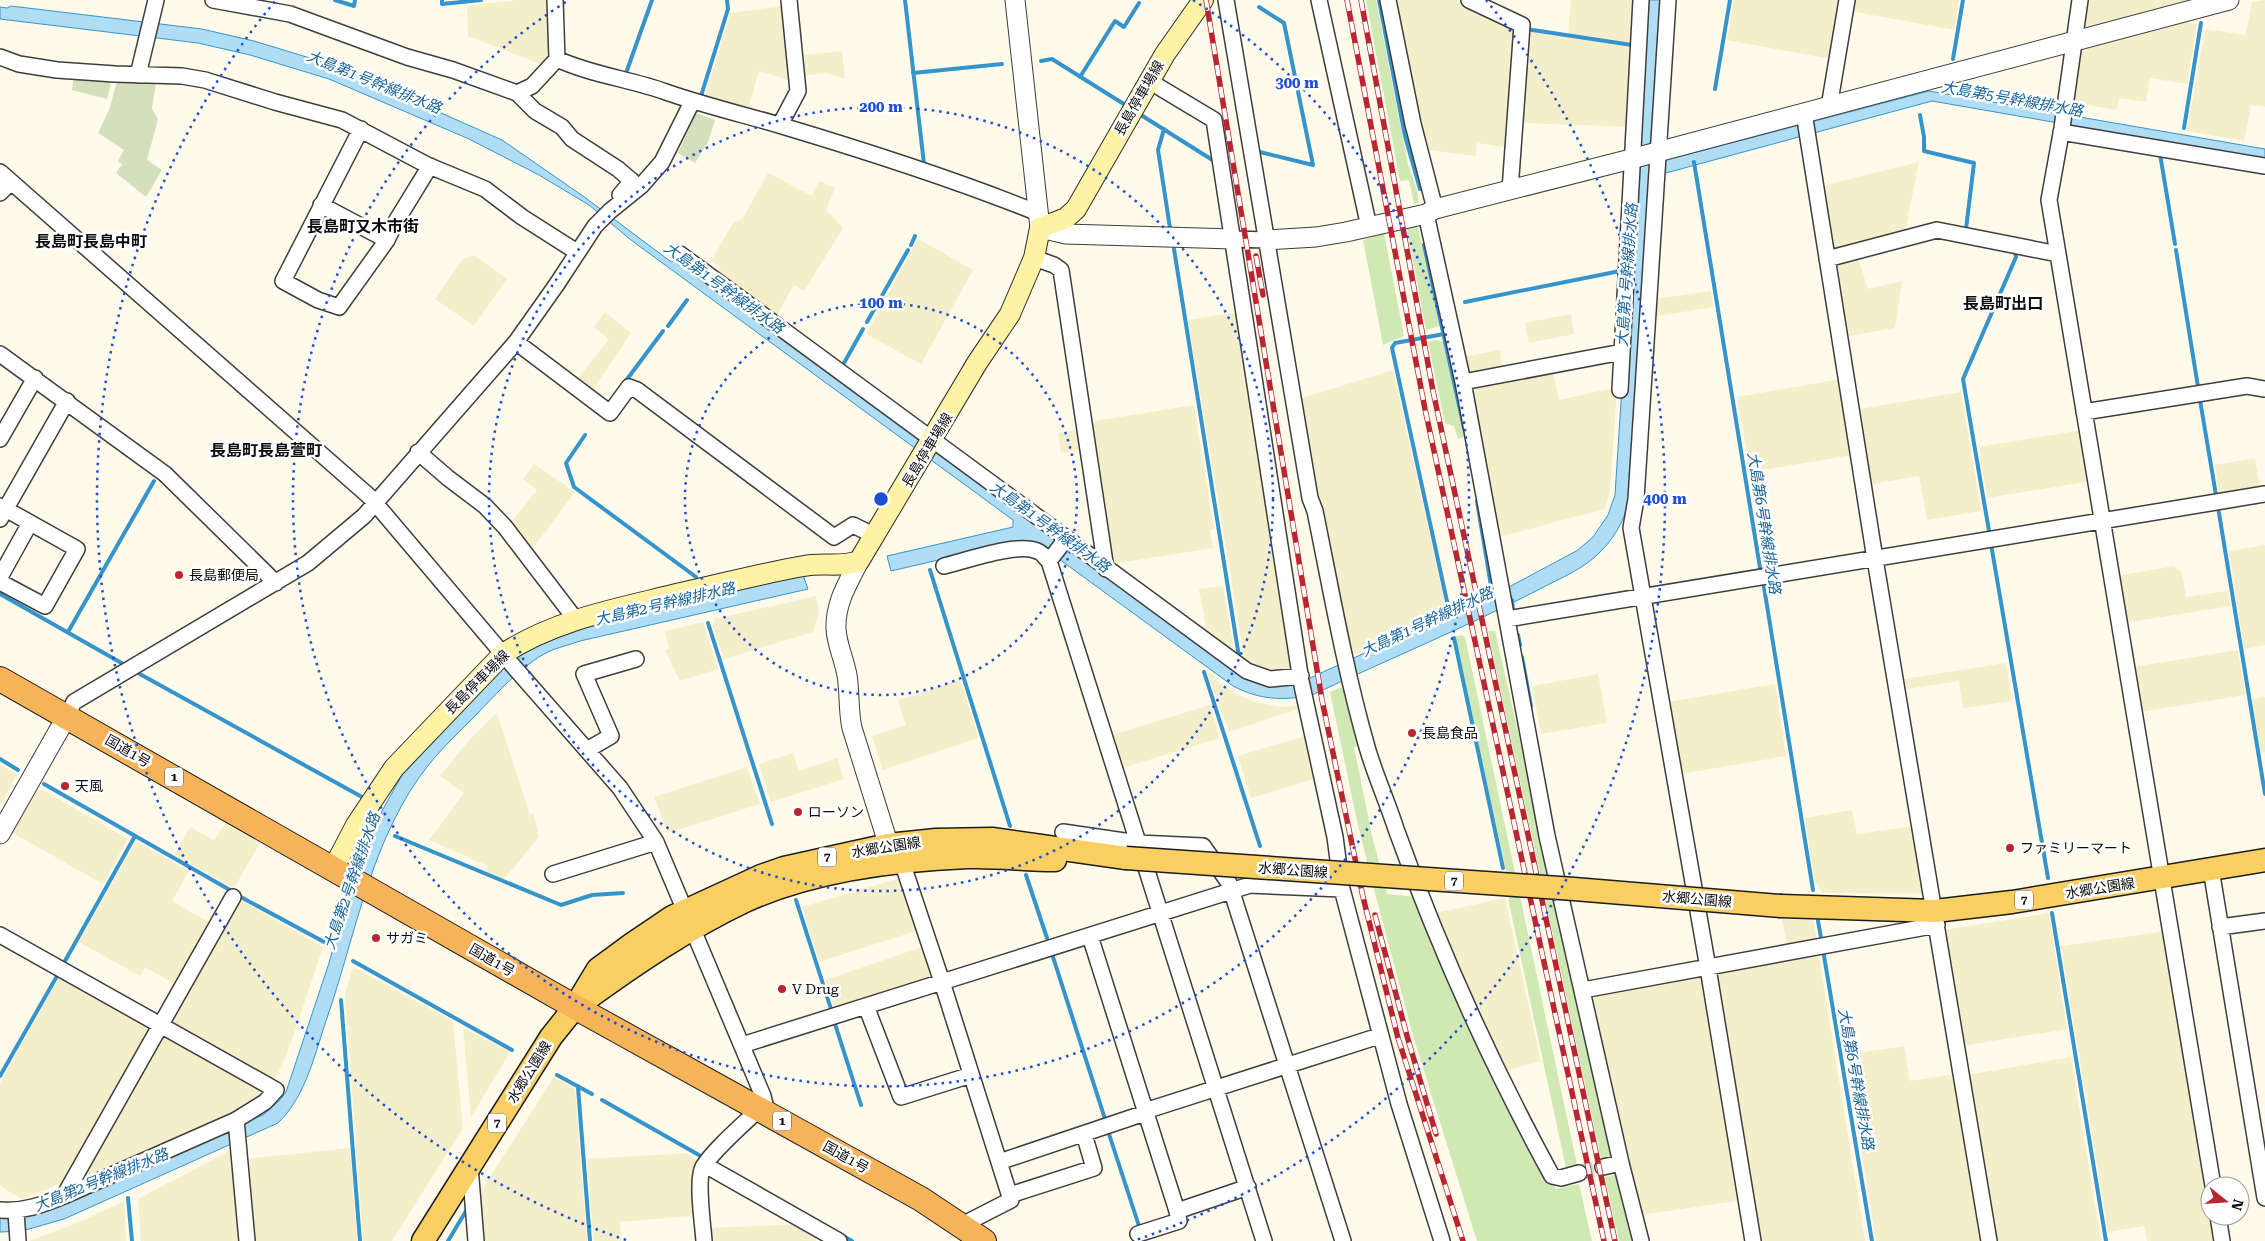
<svg xmlns="http://www.w3.org/2000/svg" width="2265" height="1241" font-family="'Roboto Serif','Noto Sans JP',serif">
<style>
.farmland{fill:#f4efca}
.green{fill:#d0e8b4}
.cemetery{fill:#d4dfbc}
.water{fill:#aeddf5;stroke:#3694cc}
.lines{fill:none;stroke-linecap:round;stroke-linejoin:round}
.stream{stroke:#3694cc;stroke-width:4}
.minor-tunnel{stroke:#dad6c8;stroke-width:15;stroke-dasharray:15 8;stroke-linecap:butt}
.minor-casing{stroke:#3e3e3e;stroke-width:18}
.tertiary-casing{stroke:#3e3e3e;stroke-width:21}
.secondary-casing{stroke:#2d2d2d;stroke-width:22}
.primary-casing{stroke:#1c1c1c;stroke-width:25}
.trunk-casing{stroke:#1c1c1c;stroke-width:26}
.minor{stroke:#fff;stroke-width:15}
.tertiary{stroke:#fff;stroke-width:19}
.secondary{stroke:#fff2a4;stroke-width:20}
.primary{stroke:#f8cf60;stroke-width:22}
.trunk{stroke:#f6b359;stroke-width:24}
.rail-casing{stroke:#b92530;stroke-width:5.5}
.rail{stroke:#fff;stroke-width:4;stroke-dasharray:11;stroke-linecap:butt}
.primary-bridge-casing{stroke:#1c1c1c;stroke-width:25;stroke-linecap:butt}
.primary-bridge{stroke:#f8cf60;stroke-width:22}
.ring{fill:none;stroke:#1d4ed8;stroke-width:2.5;stroke-dasharray:2.5 5}
.poi-dot{fill:#b92530;stroke:#fff;stroke-width:2}
.labels{text-anchor:middle;stroke-width:5;stroke-linejoin:round;paint-order:stroke}
.shield{fill:#fff;stroke:#545454;stroke-width:1}
.shield-label{font-size:12px;font-weight:bold;fill:#0b0b0b}
.street-label{font-size:14px;fill:#0b0b0b;stroke:#fff}
.poi-label{font-size:14px;fill:#0b0b0b;stroke:#fff;text-anchor:start}
.water-label{font-size:15px;font-style:italic;fill:#16649b;stroke:#fff}
.quarter-label{font-size:16px;font-weight:bold;fill:#0b0b0b;stroke:#fff}
.centre{fill:#1d4ed8;stroke:#fff;stroke-width:2.5}
.ring-label{font-size:15px;text-anchor:middle;font-weight:bold;fill:#1d4ed8;stroke:#fff;stroke-width:5;stroke-linejoin:round;paint-order:stroke}
</style>
<rect width="100%" height="100%" fill="#fffae9"/>
<path class="farmland" d="M517 0H548L549 50 543 65 468 36 467 6Z
M1394 0H1456L1517 29 1510 148 1477 143 1476 156 1428 150Z
M1571 0H1636L1633 43 1568 33Z
M1734 0H1842L1831 59 1727 40Z
M1852 0H1959L1954 30 1850 11Z
M2087 0H2195L2086 29 2082 26Z
M2265 0V107L2251 105 2244 141 2187 131 2205 29 2246 35 2252 2Z
M784 6 792 81 759 71 748 109 705 96 730 13Z
M2179 21 2197 24 2187 84 2150 78 2146 102 2119 98 2117 110 2074 103 2070 99 2080 46Z
M1526 31 1633 46 1628 127 1525 123 1519 114Z
M842 51 845 79 826 73 801 76 798 56Z
M1919 162 1905 232 1830 252 1821 186Z
M768 173 812 196 819 181 835 188 826 210 843 228 804 291 794 285 775 318 717 275 721 267 711 261 733 223 743 218Z
M918 239 973 270 921 364 866 334Z
M474 255 507 279 474 326 435 299 462 260Z
M1857 255 1868 289 1902 281 1895 328 1843 337 1833 261Z
M1711 291 1713 307 1652 317 1653 299Z
M605 312 631 333 590 394 575 382 609 339 594 327Z
M1239 312 1297 672 1271 673 1245 663 1188 320Z
M1571 314 1574 334 1529 343 1525 323Z
M1500 350 1503 371 1477 376 1464 371 1462 357Z
M1552 368 1559 400 1617 387 1610 492 1605 509 1498 537 1470 389 1475 384Z
M1393 370 1447 612 1348 658 1312 496 1296 400Z
M1841 379 1853 455 1750 472 1737 397Z
M1961 392 1981 511 1927 520 1919 476 1872 484 1859 409Z
M1194 405 1214 529 1210 530 1213 548 1111 564 1089 422Z
M1082 429 1085 449 1061 453 1058 433Z
M2083 430 2091 481 1987 498 1979 447Z
M2255 458 2260 489 2219 496 2215 465Z
M534 464 575 492 531 551 509 525 537 490 523 479Z
M2265 545V645L2244 649 2229 551Z
M2174 566 2182 573 2186 597 2228 591 2231 606 2124 623 2117 576Z
M1223 586 1235 655 1208 638 1199 589Z
M816 596 819 612 813 632 724 659 712 624 715 623 714 619Z
M703 622 718 669 680 681 665 650 669 649 665 631Z
M2238 650 2245 695 2140 712 2133 667Z
M2006 663 2012 701 1963 708 1959 681 1906 689 1904 679Z
M1207 673 1214 674 1217 681 1235 693 1255 702 1280 707 1301 705V708L1229 732Z
M1598 674 1607 723 1541 734 1532 686Z
M960 680 979 738 883 770 872 736 906 725 898 700Z
M1775 684 1786 756 1680 774 1668 702Z
M2265 697V752L2260 753 2251 699Z
M1210 705 1220 738 1119 769 1109 736Z
M497 713 530 815 533 812 539 837 504 879 485 871 488 866 429 840 464 793 440 776 471 738Z
M1308 735 1317 778 1251 798 1238 756Z
M793 753 799 771 837 758 844 779 771 802 759 764Z
M0 765 17 774 0 806Z
M747 767 760 804 668 833 654 797Z
M41 789 128 839 103 884 11 832 36 791Z
M1852 810 1857 834 1914 826 1923 894 1823 893 1814 880 1805 818Z
M226 823 260 843 234 888 174 855 190 827 214 840Z
M136 841 189 871 172 901 213 925 178 986 145 967 140 976 79 942Z
M904 877 919 930 819 962 802 907Z
M237 898 323 947 287 1054 273 1083 167 1023Z
M1505 898 1541 1061 1501 1072 1431 914Z
M2049 913 2067 1029 1962 1046 1944 930Z
M1782 918 1813 919 1817 940 1787 945Z
M2166 931 2210 1194V1216H2214L2218 1241H2147L2144 1226 2108 1232 2061 946Z
M925 946 934 973 931 981 835 1011 825 980Z
M1819 956 1865 1241H1756L1713 973Z
M353 967 453 1021 463 1128 392 1241H363L345 995Z
M61 974 153 1027 67 1181 22 1199 0 1186V1083Z
M1704 974 1742 1200 1641 1215 1589 998 1591 993Z
M463 1028 510 1052 471 1117Z
M162 1032 262 1089V1094L223 1120 74 1184Z
M1904 1046 1910 1081 1955 1074 1982 1241H1876L1846 1055Z
M2071 1057 2101 1241H1994L1967 1075Z
M554 1077 575 1089 587 1241H480L476 1199Z
M350 1148 357 1241H251L244 1159Z
M231 1150 238 1241H141L138 1199Z
M686 1153 698 1161 697 1208 690 1216 620 1222 621 1241H594L587 1159Z
M124 1201 126 1241H29L77 1223Z
M801 1224 815 1233 816 1241H709L708 1228Z"/>
<path class="green" d="M1366 0H1376L1408 164 1417 190 1419 203 1414 204 1409 180 1400 181Z
M1407 227H1418L1440 326 1426 330Z
M1384 233 1404 336 1383 345 1363 240Z
M1436 340 1444 342 1464 437 1458 439 1454 426 1445 423 1428 342Z
M1488 631H1495L1616 1157 1601 1159Z
M1462 635 1465 637 1577 1165 1566 1168 1509 903 1506 870 1455 637Z
M1347 685 1364 745 1354 747 1371 831 1387 894 1416 897 1483 1051 1556 1189 1579 1184 1592 1241H1477L1414 1039 1375 893 1357 821 1330 692Z
M1619 1174 1634 1241H1619L1605 1177Z"/>
<path class="cemetery" d="M74 75 112 79 107 99 72 90Z
M117 81 156 82 152 109 158 119 147 160 162 170 146 197 116 173 122 164 118 161 124 150 98 133 109 110Z
M696 113 715 120 708 142 695 163 678 153Z"/>
<path class="water" d="M1649 0H1661L1653 136 1649 145 1651 164 1929 91 2265 149V159L1932 101 1651 177 1631 493C1626 515 1618 534 1602 550 1585 569 1560 578 1538 590 1464 628 1387 660 1312 695 1283 701 1260 700 1233 686L1048 551 1030 543 1016 542 891 571 887 556 1013 527V520L631 240 589 205 539 175 469 139 329 79 250 55 198 43 0 19V7L7 8 11 6 202 29 254 41 333 65 502 140 583 196 670 261 679 262 1248 677 1299 683 1509 587 1578 550 1593 537 1608 515 1615 495 1638 141 1641 134Z
M803 575 808 589 580 641C570 645 558 647 548 652 523 664 496 694 477 714 461 730 444 746 430 763 372 835 357 930 328 1015 315 1052 307 1095 278 1123L64 1219 22 1231 0 1232V1218L23 1216 210 1139 263 1115 279 1101 286 1092 329 963 346 903 382 811 402 775 482 686 526 647 579 627Z"/>
<g class="lines">
<path class="stream" d="M335 0 354 6 355 0
M442 0V4L481 0
M905 0 924 164
M1379 0 1405 136 1420 189
M1259 7 1284 23 1313 165 1260 152
M1526 29 1632 45
M1953 59 1963 0
M1041 61 1052 59 1127 106
M913 73 1002 64
M625 76 652 0
M1080 77 1115 21 1124 27 1139 3
M1715 89 1730 0
M701 96 728 9 727 0
M1141 115 1214 161
M1920 115 1924 137V151L1974 163 1966 229
M2184 128 2201 23
M1164 129 1158 150 1170 228
M2160 154 2175 244
M1694 162 1761 574
M911 245 915 236
M1424 245 1464 428
M1174 249 1239 657
M2176 250 2198 387
M1465 302 1620 271
M867 322 908 250
M668 326 687 300
M1444 334 1395 343 1392 348 1448 606
M844 363 863 329
M625 382 663 331
M2200 400 2216 495
M585 435 566 463 574 487 696 577
M1477 501 1493 598
M2218 507 2265 794
M1989 531 1963 379 2016 257 2015 252
M1991 544 2048 878
M930 570 1010 826
M1763 581 1813 890
M0 594 125 665
M1512 600 1513 610
M708 623 772 824
M68 632 154 481
M1518 635 1520 645
M1454 638 1503 868
M1522 657 1531 706
M1204 672 1260 846
M138 673 362 797
M0 759 18 770
M44 784 230 890
M395 836 561 905 592 895 623 893
M1026 875 1047 938
M239 896 326 943
M796 900 831 1009
M2052 913 2106 1241
M1818 921 1822 943
M1823 950 1872 1241
M1053 957 1105 1119
M65 961 135 836
M353 961 512 1050
M341 1000 360 1241
M835 1024 861 1105
M557 1075 592 1094
M0 1076 57 976
M578 1087 590 1241
M602 1100 706 1159
M1108 1131 1139 1226
M128 1198 132 1241
M843 1236 852 1241
M448 1241 466 1211"/>
<path class="minor-tunnel" d="M1579 1173 1603 1167"/>
<g class="minor-casing">
<path id="minor" d="M213 0 290 14 407 57 453 70 517 93 535 111 562 127 572 139 618 169 632 181 620 195
M555 0 557 59
M1226 0 1310 498 1315 511C1331 590 1345 670 1367 747 1375 775 1387 801 1396 829 1439 949 1491 1064 1552 1176L1561 1178 1579 1173
M1319 0 1369 227
M1388 0 1413 124 1435 209
M1469 0 1522 25 1510 190
M1668 0 1636 499 1631 528 1708 968 1753 1241
M2080 0 2062 128 2049 200 2213 1186
M0 57 19 64 57 70 115 74 182 76 205 80 275 102 342 120 427 165 485 189 522 217 577 252
M138 75 156 0
M1149 81 1214 120 1301 681 1335 837 1341 882
M517 93 532 86 557 59C592 75 630 79 666 92 703 105 741 114 779 125 866 151 954 179 1038 213
M1829 107 1847 0
M1804 113 1875 559 1989 1241
M780 125 798 91 789 0
M2061 132 2265 166
M0 172 370 497 508 660 620 788 656 842 763 1096 767 1112
M0 193 11 182
M321 205 387 240 339 307 318 300 283 281 361 129
M1426 214 1463 382 1547 836 1621 1163 1641 1241
M1233 239 1267 240
M387 240 395 223 430 166
M680 254 1247 671 1270 679 1301 676
M1034 258 1054 265 1061 270 1106 569
M1827 259 1937 230 2058 254
M516 342 610 413 629 387 637 390 834 537 853 525 875 536
M0 354 165 474 276 583
M1463 382 1622 352
M1620 390 1641 0
M2084 412 2247 386 2265 389
M0 439 35 378
M418 452 448 478 485 506 505 527 576 620
M0 506 77 549 45 606 0 582
M0 519 67 401
M1049 561 1066 539
M944 566C965 561 1018 542 1037 551 1042 552 1045 558 1049 561L1264 1241
M0 577 30 523
M1507 619 2265 494
M67 716 74 702 308 563 364 516 516 342 557 284 595 226 610 211 641 186 662 162 692 102
M587 750 611 736 584 674 636 659
M1063 832 1138 843 1203 846 1229 883 1343 1241
M902 862 942 982 1250 885 1342 889 1399 1104 1442 1241
M2211 869 2265 1198
M553 874 656 842
M2220 927 2265 921
M0 935 276 1090 265 1102 236 1120 64 1196
M1090 936 1177 1211 1248 1187
M1583 990 1937 925
M866 1006 901 1097 971 1075
M742 1045 942 982 1011 1200 962 1225
M1145 1111 1379 1036
M236 1120 247 1241
M999 1162 1145 1113
M705 1165 839 1241
M470 1166 476 1241
M1603 1167 1621 1163
M1010 1195 1094 1168 1084 1134
M0 1210C23 1212 42 1205 64 1196L233 897
M16 1212 18 1241
M2218 1216 2222 1241
M1138 1234 1179 1221 1177 1211
M704 1241C703 1225 696 1180 703 1167 714 1149 744 1124 760 1108"/>
</g>
<g class="tertiary-casing">
<path id="tertiary" d="M1015 0 1040 228 1066 234 1233 239
M1267 240 1316 237 1346 232 1426 214 1435 209 1631 159 2229 0
M859 561C848 583 835 603 836 629 837 645 844 659 847 675 850 693 848 710 852 728L893 859
M0 834 67 716"/>
</g>
<g class="secondary-casing">
<path id="secondary" d="M333 869 356 825 394 768 503 654C556 619 621 608 681 593 722 584 763 573 804 566 823 562 840 568 859 561L977 363 1010 314 1034 258 1040 228 1066 218 1076 209 1165 54 1203 0"/>
</g>
<g class="primary-casing">
<path id="primary" d="M1781 906 1935 911 2012 902 2265 860
M584 1001C635 964 688 928 745 901 813 870 894 860 968 857 997 856 1026 860 1055 860
M423 1241 551 1037 575 1007 598 969 632 944 672 917 761 876 784 868 888 845 936 840 992 839 1126 858"/>
</g>
<g class="trunk-casing">
<path id="trunk" d="M0 679 575 1007 921 1199 984 1241"/>
</g>
<use href="#minor" class="minor"/>
<use href="#tertiary" class="tertiary"/>
<use href="#secondary" class="secondary"/>
<use href="#primary" class="primary"/>
<use href="#trunk" class="trunk"/>
<g class="rail-casing">
<path id="rail" d="M1206 0 1322 700 1363 897 1398 1038 1463 1241
M1347 0 1425 409 1604 1241
M1361 0 1433 391 1615 1241
M1256 256 1263 295
M1375 915 1407 1036 1436 1134"/>
</g>
<use href="#rail" class="rail"/>
<g class="primary-bridge-casing">
<path id="primary-bridge" d="M1126 858 1574 889 1781 906"/>
</g>
<use href="#primary-bridge" class="primary-bridge"/>
</g>
<g class="ring">
<circle cx="881" cy="499" r="196"/>
<circle cx="881" cy="499" r="392"/>
<path d="M1193 0A588 588 0 1 1 569 0"/>
<path d="M626 1240A784 784 0 0 1 276 0M1486 0A784 784 0 0 1 1136 1240"/>
</g>
<g class="poi-dot">
<circle cx="179" cy="575" r="5"/>
<circle cx="1412" cy="733" r="5"/>
<circle cx="65" cy="786" r="5"/>
<circle cx="798" cy="812" r="5"/>
<circle cx="2010" cy="848" r="5"/>
<circle cx="376" cy="938" r="5"/>
<circle cx="782" cy="989" r="5"/>
</g>
<g class="labels">
<g class="shield">
<rect x="165" y="767.5" width="18" height="19" rx="4"/>
<rect x="818" y="847.5" width="18" height="19" rx="4"/>
<rect x="1445" y="871.5" width="18" height="19" rx="4"/>
<rect x="2015" y="890.5" width="18" height="19" rx="4"/>
<rect x="773" y="1111.5" width="18" height="19" rx="4"/>
<rect x="488" y="1113.5" width="18" height="19" rx="4"/>
</g>
<g class="shield-label">
<text x="174" y="781">1</text>
<text x="827" y="861">7</text>
<text x="1454" y="885">7</text>
<text x="2024" y="904">7</text>
<text x="782" y="1125">1</text>
<text x="497" y="1127">7</text>
</g>
<g class="street-label">
<text transform="translate(1139 98) rotate(-60)" y="5">長島停車場線</text>
<text transform="translate(927 450) rotate(-59)" y="5">長島停車場線</text>
<text transform="translate(477 682) rotate(-45)" y="5">長島停車場線</text>
<text transform="translate(128 751) rotate(30)" y="5">国道1号</text>
<text transform="translate(886 847) rotate(-9)" y="5">水郷公園線</text>
<text transform="translate(1293 870) rotate(4)" y="5">水郷公園線</text>
<text transform="translate(2100 888) rotate(-9)" y="5">水郷公園線</text>
<text transform="translate(1697 899) rotate(5)" y="5">水郷公園線</text>
<text transform="translate(492 960) rotate(30)" y="5">国道1号</text>
<text transform="translate(529 1072) rotate(-58)" y="5">水郷公園線</text>
<text transform="translate(846 1157) rotate(29)" y="5">国道1号</text>
</g>
<g class="poi-label">
<text x="189" y="580">長島郵便局</text>
<text x="1422" y="738">長島食品</text>
<text x="75" y="791">天風</text>
<text x="808" y="817">ローソン</text>
<text x="2020" y="853">ファミリーマート</text>
<text x="386" y="943">サガミ</text>
<text x="792" y="994">V Drug</text>
</g>
<g class="water-label">
<text transform="translate(374 82) rotate(22)" y="5">大島第1号幹線排水路</text>
<text transform="translate(2012 99) rotate(10)" y="5">大島第5号幹線排水路</text>
<text transform="translate(1627 275) rotate(-86)" y="5">大島第1号幹線排水路</text>
<text transform="translate(724 288) rotate(36)" y="5">大島第1号幹線排水路</text>
<text transform="translate(1764 523) rotate(81)" y="5">大島第6号幹線排水路</text>
<text transform="translate(1050 527) rotate(36)" y="5">大島第1号幹線排水路</text>
<text transform="translate(665 604) rotate(-13)" y="5">大島第2号幹線排水路</text>
<text transform="translate(1427 622) rotate(-25)" y="5">大島第1号幹線排水路</text>
<text transform="translate(352 881) rotate(-71)" y="5">大島第2号幹線排水路</text>
<text transform="translate(1856 1079) rotate(80)" y="5">大島第6号幹線排水路</text>
<text transform="translate(101 1180) rotate(-22)" y="5">大島第2号幹線排水路</text>
</g>
<g class="quarter-label">
<text x="363" y="232">長島町又木市街</text>
<text x="91" y="247">長島町長島中町</text>
<text x="2003" y="309">長島町出口</text>
<text x="266" y="456">長島町長島萱町</text>
</g>
</g>
<circle cx="881" cy="499" r="8" class="centre"/>
<g class="ring-label">
<text x="1297" y="88">300 m</text>
<text x="881" y="112">200 m</text>
<text x="881" y="308">100 m</text>
<text x="1665" y="504">400 m</text>
</g>
<g transform="translate(2225 1201) rotate(107)"><circle r="24" fill="#ffffff" stroke="#9d9d9d"/>
<path d="M0-4L9 19L0 12L-9 19Z" fill="#b92530"/>
<text y="-8" font-size="14" font-weight="bold" text-anchor="middle" fill="#0b0b0b">N</text>
</g>
</svg>
